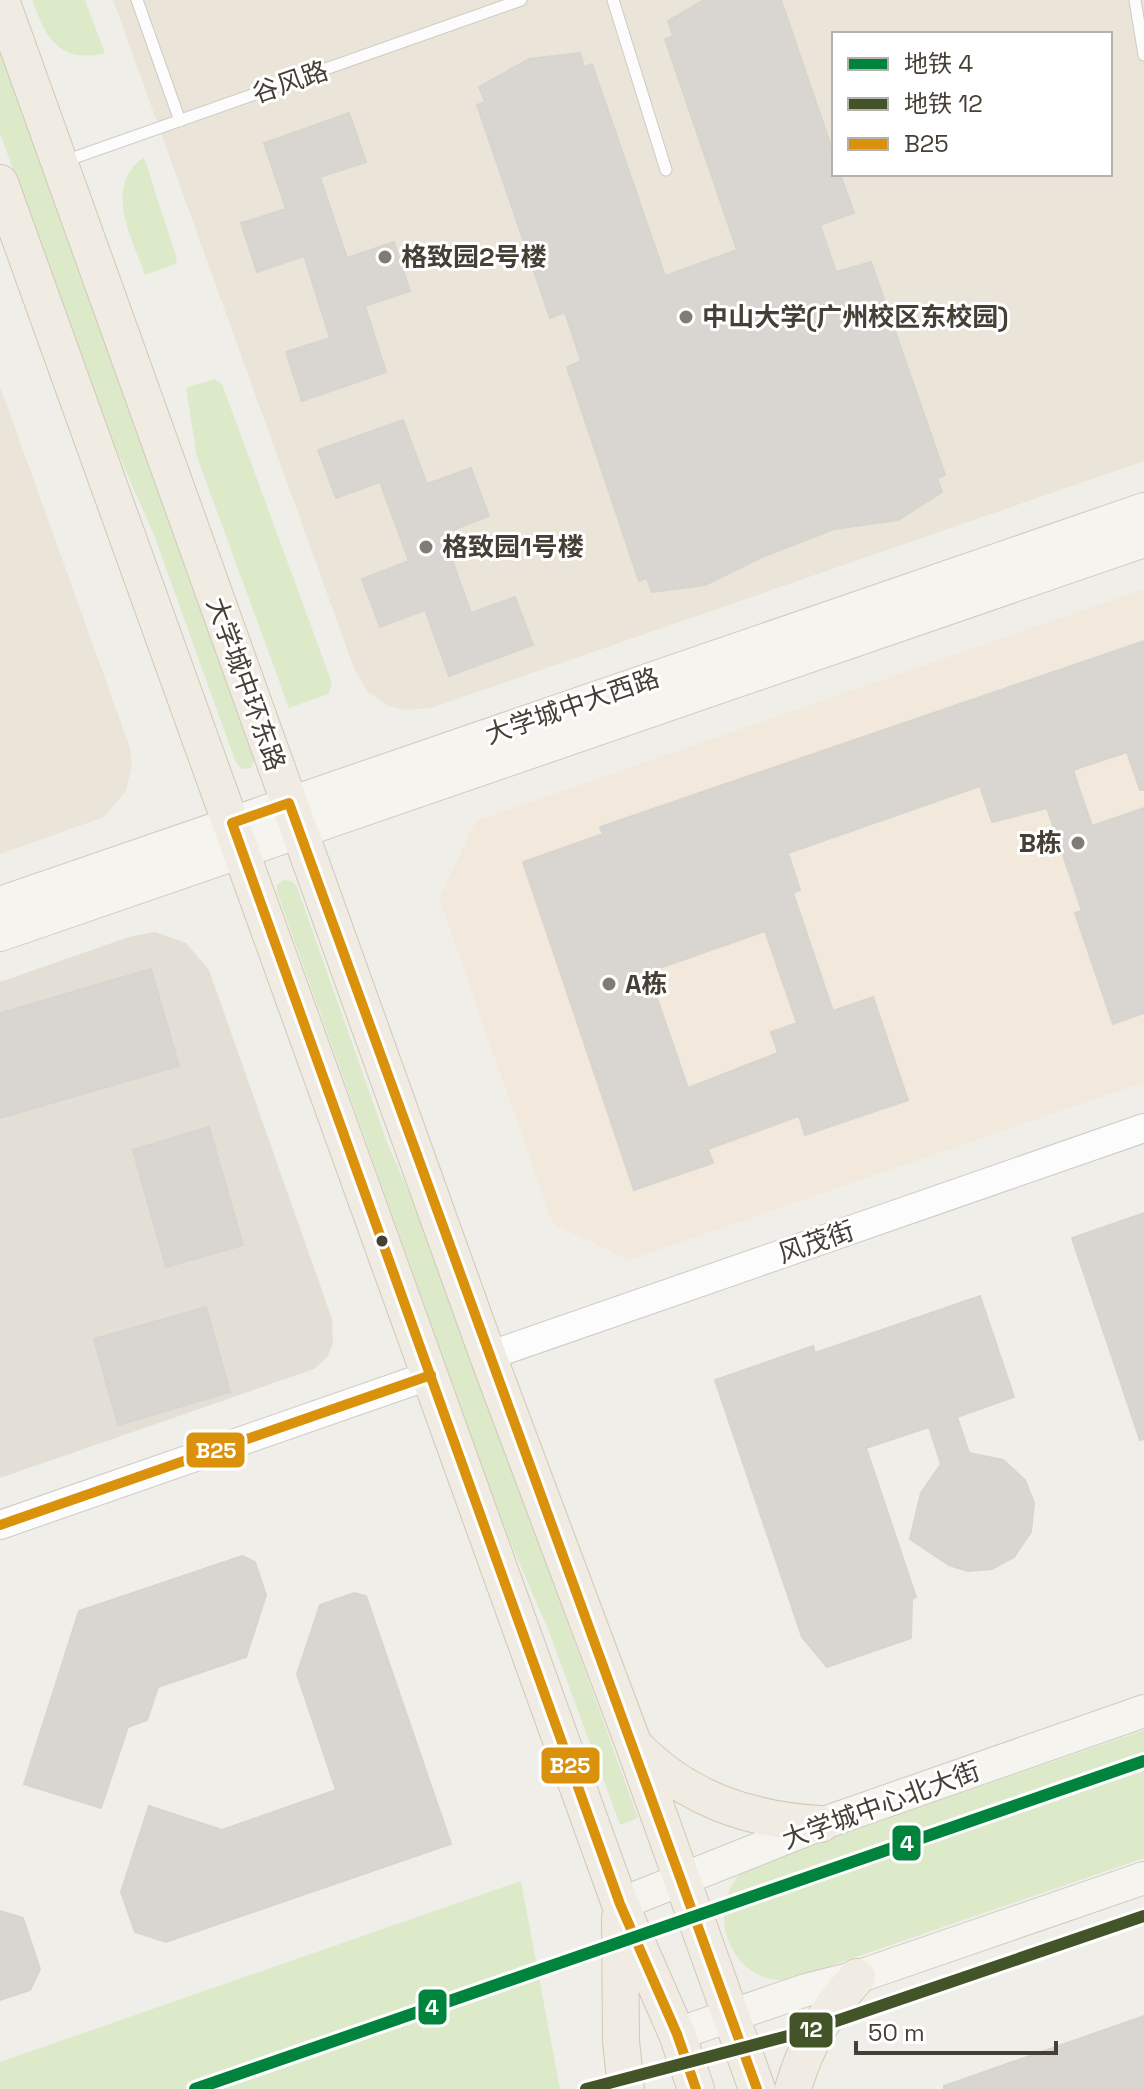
<svg xmlns="http://www.w3.org/2000/svg" width="1144" height="2089" font-family="'Space Grotesk','Noto Sans SC',sans-serif">
<style>
.residential{fill:#e3dfd6}
.commercial{fill:#f2e9dc}
.education{fill:#eae5d8;fill-rule:evenodd}
.green{fill:#dceaca}
.building{fill:#d9d6d1;stroke:#d7d5cf;stroke-width:2;fill-rule:evenodd}
.lines{fill:none;stroke-linecap:round;stroke-linejoin:round}
.service-casing{stroke:#cdcbc7;stroke-width:13}
.tertiary-casing{stroke:#cdcbc7;stroke-width:30}
.secondary-casing{stroke:#cecbc0;stroke-width:34}
.primary-casing{stroke:#d1c9b7;stroke-width:38}
.service{stroke:#fdfcfc;stroke-width:11}
.tertiary{stroke:#fdfcfc;stroke-width:28}
.secondary{stroke:#f6f4ee;stroke-width:32}
.primary{stroke:#f0ece3;stroke-width:36}
.bus-1-casing{stroke:#fff;stroke-width:16}
.bus-1{stroke:#da910b;stroke-width:10}
.metro-1-casing{stroke:#fff;stroke-width:18}
.metro-2-casing{stroke:#fff;stroke-width:18}
.metro-1{stroke:#00843d;stroke-width:12}
.metro-2{stroke:#435428;stroke-width:12}
.poi-dot{fill:#807c74;stroke:#fff;stroke-width:3}
.bus-dot{fill:#453f35;stroke:#fff;stroke-width:3}
.labels{text-anchor:middle;stroke-width:6;stroke-linejoin:round;paint-order:stroke}
.street-label{font-size:26px;fill:#453f35;stroke:#fff}
.poi-label{font-size:26px;font-weight:bold;fill:#453f35;stroke:#fff;text-anchor:start}
.line-badge{stroke:#fff;stroke-width:3}
.badge-label{font-size:22px;text-anchor:middle;font-weight:bold;fill:#fff}
</style>
<rect width="100%" height="100%" fill="#efeee9"/>
<path class="residential" d="M155 932 186 943 209 970 332 1319 333 1344 327 1357 314 1369 0 1478V982L132 936Z"/>
<path class="commercial" d="M1144 589V1082L629 1260 553 1224 439 898 476 821Z"/>
<path class="education" d="M113 0H1144V461L431 708 406 710 389 706 369 693 355 671ZM834 34H1110V174H834Z
M0 386 130 748 132 765 126 791 104 817 0 854Z"/>
<path class="green" d="M32 0H85L105 53C59 64 46 38 32 0Z
M0 47 255 759 251 768 242 769 236 763 154 535 100 413 0 133Z
M144 157 177 259 175 264 145 275C132 238 102 186 144 157Z
M214 379 222 384 332 683 328 694 289 708 197 457 186 388Z
M283 880 292 881 297 887 388 1145 432 1244 638 1818 620 1825 548 1629 504 1528 277 892V885Z
M1144 1730V1858L789 1980C729 1986 700 1903 748 1867Z
M521 1881 560 2089H0V2062Z"/>
<path class="building" d="M704 0H781L834 155V174H840L854 213 820 225 836 272 871 262 945 475 937 478 942 492 898 520 834 529 762 557 705 585 652 592 647 578 639 581 567 367 581 361 565 312 550 318 477 105 485 102 479 87 529 59 580 53 584 67 592 64 665 276 737 250 665 39 673 36 668 21Z
M349 113 366 162 320 177 347 258 394 242 410 291 365 306 386 372 302 401 286 352 330 338 304 256 257 272 241 223 286 209 264 143Z
M403 420 427 484 471 468 489 516 443 534 471 613 515 597 533 645 449 676 425 610 380 627 362 579 409 561 380 482 336 498 318 450Z
M1144 641V790H1140L1127 752 1073 770 1092 826 1144 808V1013L1113 1024 1075 913 1082 911 1047 808 992 822 980 786 788 853 800 890 793 893 833 1011 873 997 908 1100 805 1135 799 1116 708 1149 713 1163 634 1190 523 862 603 834 600 827ZM765 931 797 1023 771 1032 778 1053 688 1088 648 972Z
M151 969 179 1066 0 1118V1013Z
M209 1127 243 1245 166 1267 133 1150Z
M1144 1213V1439L1140 1440 1072 1238Z
M980 1296 1014 1397 957 1417 969 1453 1003 1460 1025 1480 1034 1503 1031 1532 1014 1557 992 1569 968 1571 949 1565 910 1539 921 1493 941 1464 929 1427 866 1448 916 1597 912 1599 911 1638 827 1667 802 1637 715 1380 813 1346 815 1353Z
M206 1307 230 1392 118 1425 94 1339Z
M242 1556 255 1562 266 1595 246 1657 158 1687 147 1720 128 1727 101 1808 24 1784 79 1611Z
M354 1593 366 1596 451 1844 166 1942 135 1932 121 1892 149 1806 222 1830 336 1790 297 1674 320 1605Z
M0 1911 23 1918 40 1969 30 1990 0 2000Z
M1144 2016V2089H944V2086Z"/>
<g class="lines">
<g class="service-casing">
<path id="service" d="M137 0 180 121
M613 0 666 170
M1135 0 1144 55
M65 161 521 0"/>
</g>
<g class="tertiary-casing">
<path id="tertiary" d="M488 1356 1144 1128
M0 1525 431 1375"/>
</g>
<g class="secondary-casing">
<path id="secondary" d="M0 903 1144 509
M0 935 1144 541
M620 1904 821 1824 1144 1711
M677 2034 806 1990 857 1977 1144 1878"/>
</g>
<g class="primary-casing">
<path id="primary" d="M1 0 488 1356 632 1740 757 2089
M0 183 620 1904 677 2034 696 2089
M636 1747C687 1799 749 1820 821 1824
M620 1917 621 2041 626 2089
M793 2089C806 2043 826 2012 857 1977"/>
</g>
<use href="#service" class="service"/>
<use href="#tertiary" class="tertiary"/>
<use href="#secondary" class="secondary"/>
<use href="#primary" class="primary"/>
<g class="bus-1-casing">
<path id="bus-1" d="M0 1525 431 1375
M696 2089 677 2034 620 1904 232 823 289 803 757 2089"/>
</g>
<use href="#bus-1" class="bus-1"/>
<g class="metro-1-casing">
<path id="metro-1" d="M195 2089 1144 1761"/>
</g>
<g class="metro-2-casing">
<path id="metro-2" d="M586 2089 807 2031 1144 1916"/>
</g>
<use href="#metro-1" class="metro-1"/>
<use href="#metro-2" class="metro-2"/>
</g>
<g class="poi-dot">
<circle cx="385" cy="257" r="8"/>
<circle cx="686" cy="317" r="8"/>
<circle cx="426" cy="547" r="8"/>
<circle cx="1078" cy="843" r="8"/>
<circle cx="609" cy="984" r="8"/>
</g>
<circle class="bus-dot" cx="382" cy="1241" r="7"/>
<g class="labels">
<g class="street-label">
<text transform="translate(290 82) rotate(-19)" y="9">谷风路</text>
<text transform="translate(246 684) rotate(70)" y="9">大学城中环东路</text>
<text transform="translate(572 706) rotate(-19)" y="9">大学城中大西路</text>
<text transform="translate(816 1242) rotate(-19)" y="9">风茂街</text>
<text transform="translate(881 1805) rotate(-20)" y="9">大学城中心北大街</text>
</g>
<g class="poi-label">
<text x="401" y="266">格致园2号楼</text>
<text x="702" y="326">中山大学(广州校区东校园)</text>
<text x="442" y="556">格致园1号楼</text>
<text x="1062" y="852" text-anchor="end">B栋</text>
<text x="625" y="993">A栋</text>
</g>
</g>
<g class="line-badge">
<rect x="185" y="1431" width="61" height="38" rx="8" fill="#da910b"/>
<rect x="540" y="1746" width="61" height="39" rx="8" fill="#da910b"/>
<rect x="891" y="1824" width="31" height="38" rx="8" fill="#00843d"/>
<rect x="417" y="1988" width="31" height="38" rx="8" fill="#00843d"/>
<rect x="788" y="2011" width="46" height="38" rx="8" fill="#435428"/>
</g>
<g class="badge-label">
<text x="216" y="1458">B25</text>
<text x="570" y="1773">B25</text>
<text x="907" y="1851">4</text>
<text x="432" y="2015">4</text>
<text x="811" y="2037">12</text>
</g>
<rect x="832" y="32" width="280" height="144" fill="#ffffff" stroke="#b5b2ae" stroke-width="2"/>
<rect x="848" y="58" width="40" height="12" fill="#00843d" stroke="#b5b2ae" stroke-width="2"/>
<text x="904" y="72" font-size="24" fill="#453f35">地铁 4</text>
<rect x="848" y="98" width="40" height="12" fill="#435428" stroke="#b5b2ae" stroke-width="2"/>
<text x="904" y="112" font-size="24" fill="#453f35">地铁 12</text>
<rect x="848" y="138" width="40" height="12" fill="#da910b" stroke="#b5b2ae" stroke-width="2"/>
<text x="904" y="152" font-size="24" fill="#453f35">B25</text>
<path d="M856 2041v12h200v-12" fill="none" stroke="#453f35" stroke-width="4"/>
<text x="868" y="2041" font-size="24" fill="#453f35" stroke="#ffffff" stroke-width="6" paint-order="stroke">50 m</text>
</svg>
